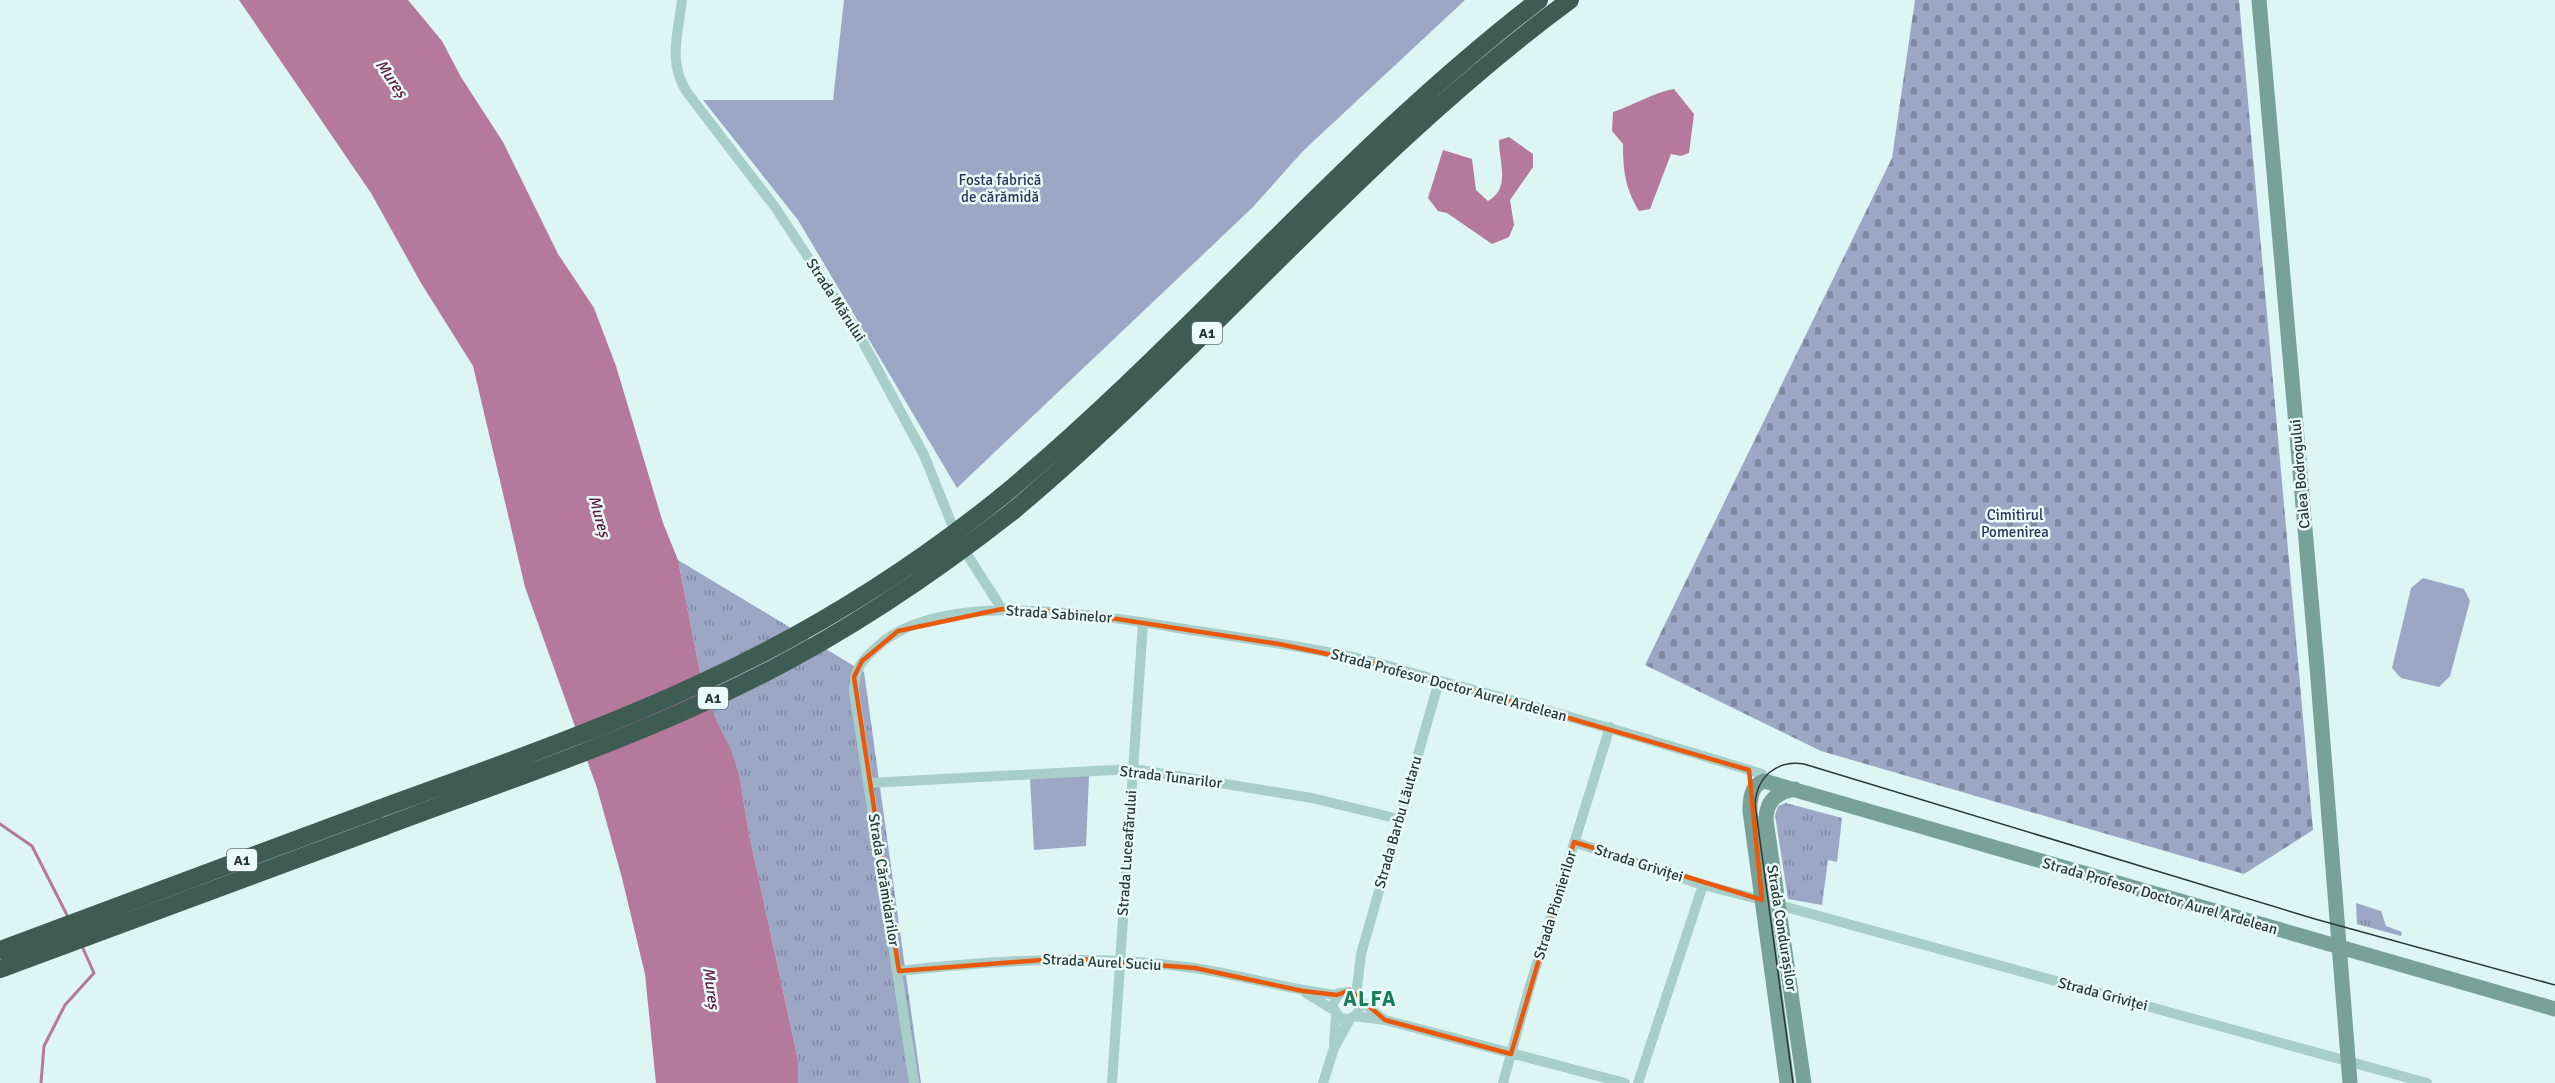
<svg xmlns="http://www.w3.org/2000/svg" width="2555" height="1083" font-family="Signika,sans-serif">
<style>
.grass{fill:url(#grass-tufts)}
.cemetery{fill:url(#cemetery-stones)}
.green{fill:#9ba7c5}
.water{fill:#b5799b}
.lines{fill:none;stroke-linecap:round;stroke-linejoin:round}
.stream{stroke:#b5799b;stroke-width:3}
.minor{stroke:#a7cec8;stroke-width:10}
.secondary{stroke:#78a298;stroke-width:15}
.motorway{stroke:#3f5c53;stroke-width:18}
.tram{stroke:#283a35;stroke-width:1.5}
.motorway-bridge{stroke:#3f5c53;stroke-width:18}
.marked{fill:none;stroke:#e8590c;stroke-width:4.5;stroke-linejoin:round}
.labels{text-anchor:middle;stroke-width:5;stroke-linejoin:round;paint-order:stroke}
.shield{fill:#eafbfa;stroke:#627470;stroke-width:1.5}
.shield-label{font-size:14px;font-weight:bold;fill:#283a35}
.park-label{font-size:15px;fill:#2a365b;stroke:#eafbfa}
.street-label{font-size:15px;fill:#283a35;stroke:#eafbfa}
.water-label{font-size:16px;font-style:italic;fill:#601940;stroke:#eafbfa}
.district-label{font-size:21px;font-weight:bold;letter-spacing:1.5px;fill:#187e58;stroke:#eafbfa}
</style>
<defs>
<pattern id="grass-tufts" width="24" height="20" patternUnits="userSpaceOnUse" patternTransform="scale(1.5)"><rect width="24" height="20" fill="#9ba7c5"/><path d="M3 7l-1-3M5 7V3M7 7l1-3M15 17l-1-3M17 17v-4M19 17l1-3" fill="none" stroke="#7e89a1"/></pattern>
<pattern id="cemetery-stones" width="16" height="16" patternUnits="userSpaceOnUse" patternTransform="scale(1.5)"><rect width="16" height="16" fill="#9ba7c5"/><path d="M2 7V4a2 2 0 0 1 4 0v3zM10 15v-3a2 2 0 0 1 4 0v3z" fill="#7e89a1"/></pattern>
</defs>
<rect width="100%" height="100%" fill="#ddf5f3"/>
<path class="grass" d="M678 560 864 672 921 1083H798V1060L748 829 740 778 705 698Z
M1786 803 1842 818 1837 862 1828 860 1822 905 1788 899 1775 815 1778 806Z
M2356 903 2381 911 2386 926 2402 932 2401 936 2357 924Z"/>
<path class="cemetery" d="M1915 0H2239L2313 830 2244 874 1821 751 1645 665 1892 158Z"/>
<path class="green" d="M844 0H1465L1303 151 1252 208 957 488 798 220 703 100H833Z
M2423 578 2464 589 2470 601 2450 676 2439 687 2401 678 2392 668 2411 588Z
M1089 776 1086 846 1034 850 1030 777Z"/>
<path class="water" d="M239 0H408L442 41 461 77 503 142 558 254 594 308 616 366 663 523 678 560 705 698 731 750 740 778 748 829 798 1060V1083H656L645 974 622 878 597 788 525 587 473 366 421 283 371 193Z
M1674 89 1694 114 1689 153 1681 156 1671 154 1650 209 1639 211C1625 188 1623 170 1623 144L1612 131 1613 112C1634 105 1652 93 1674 89Z
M1509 137 1533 154V167L1510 200 1514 225 1509 237 1492 244 1447 213 1438 211 1428 198 1443 150 1472 159 1476 190 1488 201C1511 188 1499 163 1499 140Z"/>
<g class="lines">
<path class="stream" d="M0 824 32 846 68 917
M41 1083 44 1046 65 1005 94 973 81 944"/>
<path class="minor" d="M682 0C678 35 668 60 686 91L775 207 858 333 924 455 959 542 1002 609
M869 783 1133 769 1312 798 1399 819
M1574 842 1703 885 1762 900
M1779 905 2427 1083
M899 971C998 960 1094 954 1194 968 1242 975 1289 990 1337 995
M1306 993 1332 1009
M1356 996 1361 954 1439 681
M1359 1002 1358 1013 1350 1019 1340 1018 1332 1006 1339 993 1349 992 1382 1018
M1354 1016 1385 1020 1625 1083
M1334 1045 1336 1015
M914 1083 854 691C854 669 862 660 878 646 943 587 1105 616 1184 629 1243 638 1303 646 1361 659 1388 665 1414 674 1441 681 1549 710 1656 741 1762 774L1766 780
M1112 1083 1143 622
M1323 1083 1334 1048 1350 1019
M1503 1083 1529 989 1610 727
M1638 1083 1703 885"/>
<path class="secondary" d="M2259 0 2317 667 2350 1083
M1795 789C1777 792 1766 801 1766 820L1804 1083
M1787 1083 1750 811C1750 799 1751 785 1764 781L2555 1009"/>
<path class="motorway" d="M1001 497C1189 341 1345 149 1539 0
M1013 511C1206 349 1366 150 1570 0
M0 950 376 810
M0 969 383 827"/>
<path class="tram" d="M1793 1083 1755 804C1757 776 1777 760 1804 764L2315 919 2555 985"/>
<path class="motorway-bridge" d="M376 810C485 770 596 732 701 683 808 634 909 571 1001 497
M383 827C492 786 603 749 709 700 818 651 919 585 1013 511"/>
</g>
<path class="marked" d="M1002 609 1072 612 1279 644 1395 668 1749 770 1762 900 1574 842 1511 1054 1385 1020 1350 990 1337 995 1303 991 1195 968 1068 958 899 971 854 677 862 661 898 631Z"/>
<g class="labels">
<g class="shield">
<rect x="1192" y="322" width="30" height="22" rx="4.5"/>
<rect x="698" y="687" width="30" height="22" rx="4.5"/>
<rect x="227" y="849" width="30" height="22" rx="4.5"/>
</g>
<g class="shield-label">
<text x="1207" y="338">A1</text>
<text x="713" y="703">A1</text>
<text x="242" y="865">A1</text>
</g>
<g class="park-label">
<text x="1000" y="185">Fosta fabrică<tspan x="1000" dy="17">de cărămidă</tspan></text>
<text x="2015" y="520">Cimitirul<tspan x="2015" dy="17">Pomenirea</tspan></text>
</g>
<g class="street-label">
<text transform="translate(836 300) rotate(57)" y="5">Strada Mărului</text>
<text transform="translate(2300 474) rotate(-95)" y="5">Calea Bodrogului</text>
<text transform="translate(1059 614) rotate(4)" y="5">Strada Sabinelor</text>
<text transform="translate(1449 685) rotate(15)" y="5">Strada Profesor Doctor Aurel Ardelean</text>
<text transform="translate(1171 777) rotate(7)" y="5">Strada Tunarilor</text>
<text transform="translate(1398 822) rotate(-74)" y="5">Strada Barbu Lăutaru</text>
<text transform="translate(1127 853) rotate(-86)" y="5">Strada Luceafărului</text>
<text transform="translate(1639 863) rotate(18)" y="5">Strada Griviței</text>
<text transform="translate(884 880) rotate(81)" y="5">Strada Cărămidarilor</text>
<text transform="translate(2160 896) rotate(16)" y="5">Strada Profesor Doctor Aurel Ardelean</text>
<text transform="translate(1555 905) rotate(-73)" y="5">Strada Pionierilor</text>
<text transform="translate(1782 928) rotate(81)" y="5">Strada Condurașilor</text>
<text transform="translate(1102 962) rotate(3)" y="5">Strada Aurel Suciu</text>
<text transform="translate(2103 994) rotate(15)" y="5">Strada Griviței</text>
</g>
<g class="water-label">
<text transform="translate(392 78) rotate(55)" y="6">Mureș</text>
<text transform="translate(600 516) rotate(74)" y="6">Mureș</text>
<text transform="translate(712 988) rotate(82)" y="6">Mureș</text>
</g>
<g class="district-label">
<text x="1370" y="1006">ALFA</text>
</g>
</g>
</svg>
